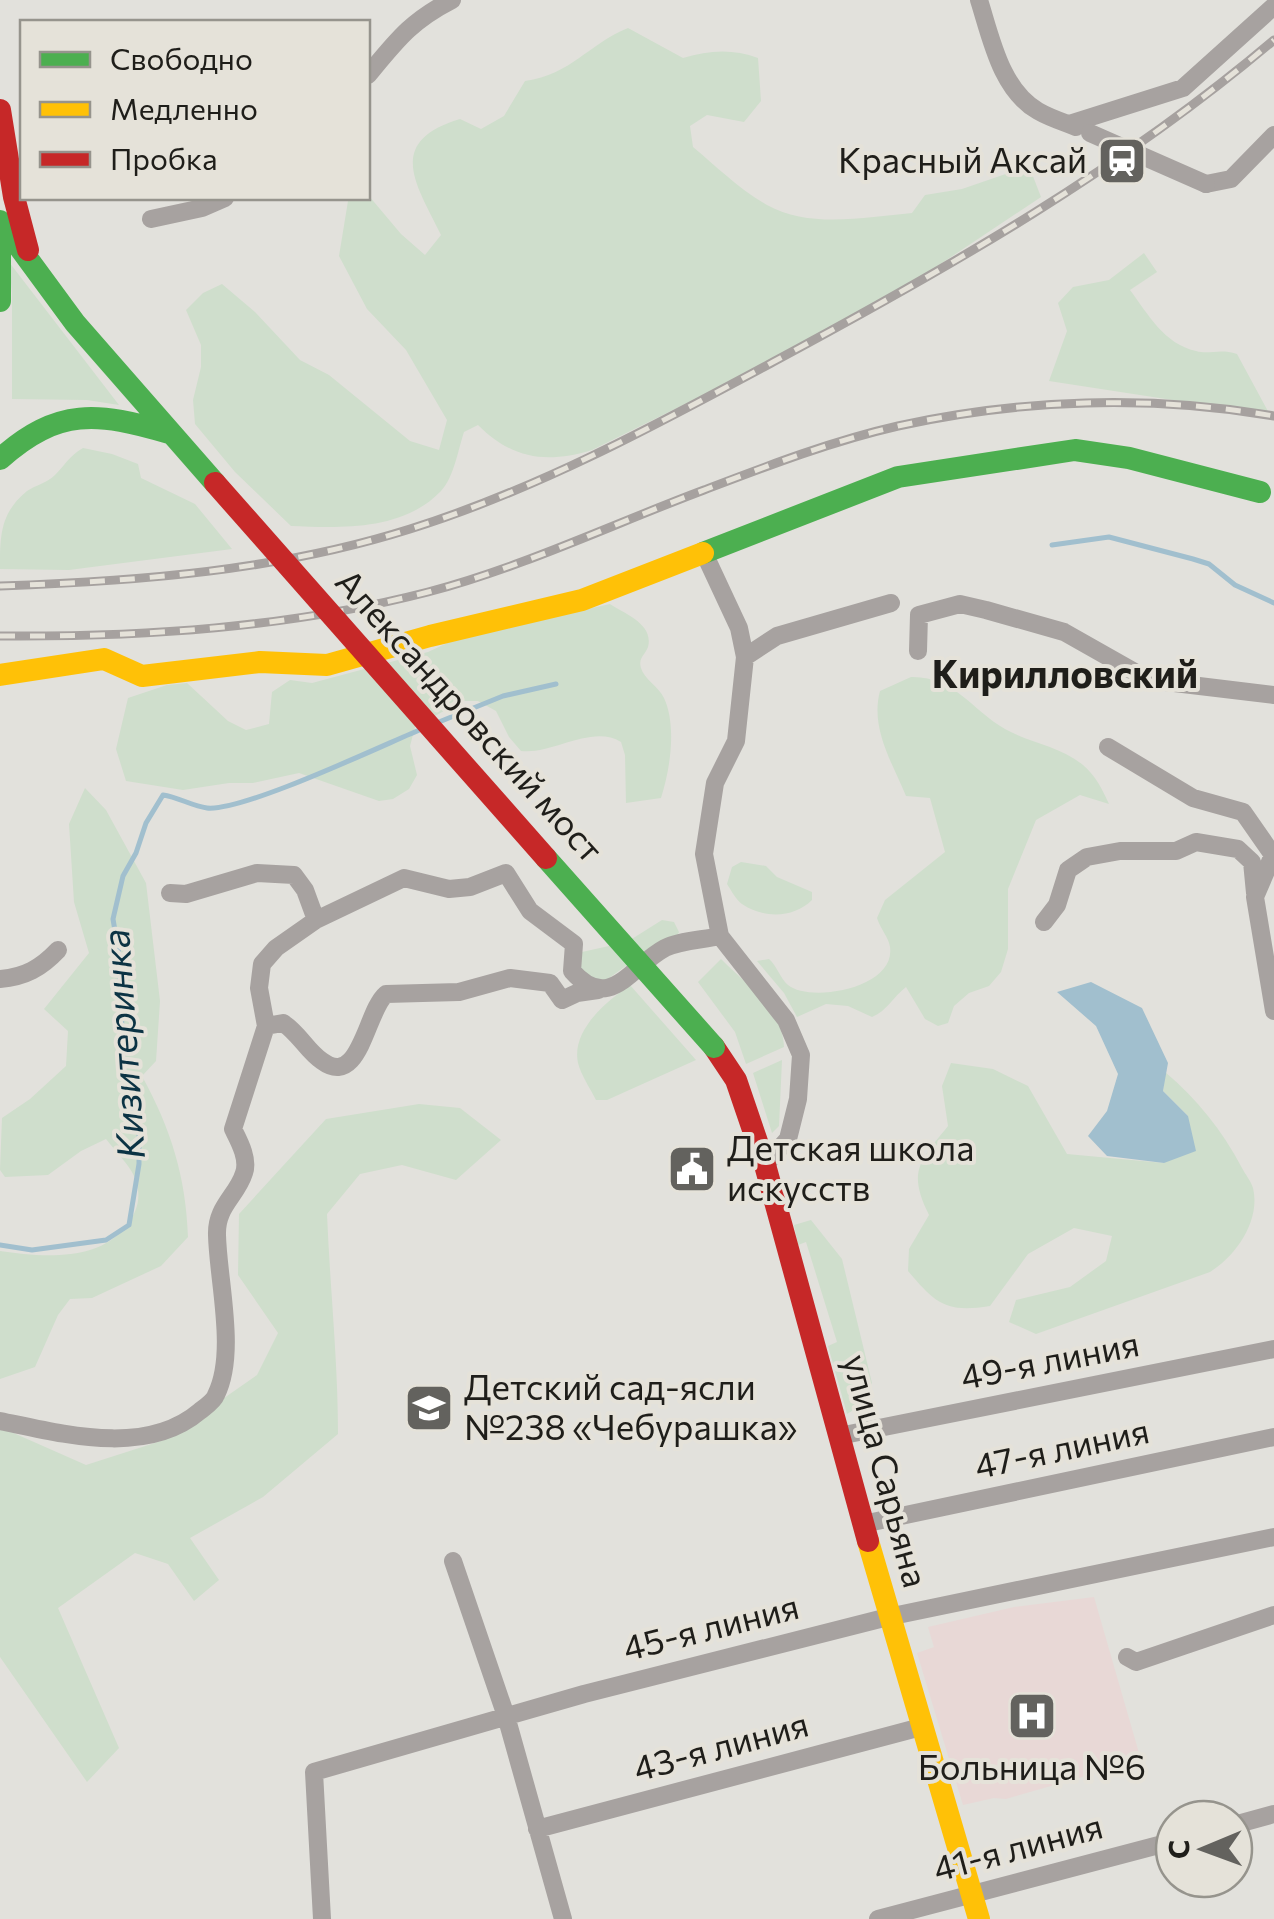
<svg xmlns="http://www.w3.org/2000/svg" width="1274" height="1919" font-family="Commissioner,sans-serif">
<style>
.industrial{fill:#e8d8d6}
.green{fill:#cfdecc}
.water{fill:#a1bfce}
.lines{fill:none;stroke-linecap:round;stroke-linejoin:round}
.stream{stroke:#a1bfce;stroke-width:5}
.street{stroke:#a7a2a0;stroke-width:18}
.fast{stroke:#4caf50;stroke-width:22}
.slow{stroke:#ffc107;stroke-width:22}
.jam{stroke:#c62828;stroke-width:22}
.rail-casing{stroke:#a6a19f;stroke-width:9}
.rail{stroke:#e5e2d9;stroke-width:5;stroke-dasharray:15;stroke-linecap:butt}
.street-bridge{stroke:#a7a2a0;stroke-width:18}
.fast-bridge{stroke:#4caf50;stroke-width:22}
.jam-bridge{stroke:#c62828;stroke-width:22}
.labels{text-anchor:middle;stroke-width:8;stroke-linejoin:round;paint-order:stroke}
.poi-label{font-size:35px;fill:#1f1e1a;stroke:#e5e2d9;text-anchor:start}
.street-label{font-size:35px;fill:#1f1e1a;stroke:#e5e2d9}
.neighbourhood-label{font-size:38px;font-weight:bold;fill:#1f1e1a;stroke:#e5e2d9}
.water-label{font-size:38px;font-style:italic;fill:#0c3344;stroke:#e5e2d9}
</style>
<rect width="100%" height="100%" fill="#e2e1dc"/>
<path class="industrial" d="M1094 1597 1141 1760 1006 1799 994 1798 963 1805 917 1653 934 1647 928 1627 1014 1607Z"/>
<path class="green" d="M628 28 683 58C710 50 733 49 758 58L761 101 744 122 707 115 690 126 693 147C716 166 740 190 767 205 810 229 866 217 912 213L925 195 962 189 1029 166 1041 197 861 317 592 450C546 464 512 459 478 425L464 432C458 450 454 477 441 491 403 531 341 528 291 526L235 472 195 424 193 400 201 367V345L186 310 203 293 222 284 255 312 300 360 329 375 410 441 439 450 447 420 406 350 367 309 339 256 348 201 369 196 401 234 425 255 441 235C417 185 384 142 460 119L481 129 504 116 525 81C572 74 587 45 628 28Z
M1144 253 1157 272 1130 290C1148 314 1164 344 1196 351 1210 355 1219 348 1237 354L1270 415 1049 381 1067 331 1058 303 1073 287 1109 280Z
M9 262 119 405 87 400 12 399V293Z
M83 448 112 454 138 464 141 478 195 504 232 549 69 570 0 569C0 536 0 513 27 491 36 485 47 483 55 475 65 465 69 456 83 448Z
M610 604C625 614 654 624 648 647 645 655 638 658 641 668 644 679 659 687 664 698 677 726 670 770 661 798L626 803 625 755 621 742C592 724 552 755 521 751L509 737 496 711 478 701H462L415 727 410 746 417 775 409 789 393 799 379 801 299 773 253 783H229L183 790 126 781 116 749 128 698 167 685 187 683 228 721 246 730 269 724 272 692 290 680 312 683 428 652 458 638Z
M911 677C954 676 972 710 1005 729 1030 743 1060 746 1083 765 1096 776 1102 789 1109 804L1080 795 1036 820 1008 889V949L1001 972 989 986 969 993 954 1006 948 1023 938 1026 925 1019 906 987C892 998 888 1010 872 1017L848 1006 826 1004 797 1017 784 993 757 961 769 959C777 966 780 978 788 985 809 1003 896 989 890 947 889 938 880 928 877 918L885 900 945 852 930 798 906 796C892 762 870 728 880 691Z
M85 788 106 810 146 883 160 1001 156 1061 142 1076C171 1129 186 1177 188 1237L161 1266 92 1298 70 1299 58 1315 35 1367 0 1379V1251C40 1257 98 1262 125 1227 136 1214 141 1201 137 1184 134 1169 115 1151 106 1139L81 1151 48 1175 5 1177 0 1170 2 1118 30 1099 66 1066 68 1031 44 1009 89 953 74 902 69 824Z
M741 862 766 866 777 877 812 892V900C794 918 764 919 742 904 736 900 731 890 727 884L732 867Z
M662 920 674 922 679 932 677 937 652 947 605 981 592 980 580 970 582 952 627 942Z
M721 959C745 983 783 1010 784 1047L746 1064 735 1032 698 982Z
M630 985 696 1060 607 1100H596C590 1088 581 1075 578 1063 571 1030 607 1001 630 985Z
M782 1060 779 1126 772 1133 753 1073Z
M951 1063 993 1069 1028 1086 1067 1154 1164 1163 1188 1116 1163 1091 1165 1072C1197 1099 1222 1130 1242 1168 1245 1174 1251 1181 1253 1188 1261 1221 1235 1257 1210 1272L1036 1334 1009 1322 1016 1300 1070 1287 1106 1261 1112 1236 1074 1228 1028 1254 990 1306C946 1313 936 1304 908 1271L909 1249 929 1215C907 1171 920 1161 948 1126L942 1086Z
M419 1104 460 1108 501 1140 456 1180 402 1165 360 1174 327 1214C330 1288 338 1361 338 1434L263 1497 190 1538 219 1580 194 1601 168 1564 135 1553 58 1608 119 1748 87 1782 0 1657V1427L86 1465 164 1440 257 1375 278 1333 238 1275 239 1214 326 1119Z
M811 1220 842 1259 872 1383 860 1406 847 1414 828 1346 837 1342 806 1242 798 1245 794 1225Z"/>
<path class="water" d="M1091 982 1142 1008 1168 1063 1163 1091 1188 1116 1196 1151 1164 1163 1107 1156 1088 1136 1107 1111 1118 1074 1096 1026 1057 992Z"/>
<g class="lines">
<path class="stream" d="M1052 545 1109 537 1193 559 1209 564 1235 585 1274 603
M434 724 503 696 556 684
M0 1245 32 1250 106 1240 129 1225 139 1164V1133L124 1080 119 955 113 919 123 876 136 853 146 823 163 795C178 797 192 806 207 808 243 812 383 745 424 728"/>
<path class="street" d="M979 0C991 38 1001 90 1038 111 1050 118 1063 122 1076 127
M368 75C397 40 411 21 452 0
M1069 124 1183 88 1274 6
M1206 184 1231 179 1274 135
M151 219 202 208 225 198
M704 553 739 628 745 657 736 741 715 783 704 854 720 936 786 1020 801 1055 798 1099 788 1139 765 1165
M918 651 919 615 960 604 986 610 1064 632 1140 675 1166 682 1274 695
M745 657 777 636 891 603
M1108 747 1193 798 1243 812 1273 855 1255 897 1274 1011
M170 893 186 894 257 873 294 875 305 890 316 920
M1044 922 1057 905 1068 870 1087 857 1120 851H1176L1196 842 1238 849 1252 862 1255 893
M0 979C25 977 41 968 58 950
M266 1026 283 1023C299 1033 307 1051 322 1061 360 1089 366 1011 386 994L459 992 510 978 550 983 562 1000 577 993 598 990
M0 1421C63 1434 146 1457 200 1411 205 1407 214 1401 216 1395 237 1353 218 1281 217 1235 216 1206 237 1196 244 1173 249 1159 239 1141 233 1129L266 1026 259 988 262 964 276 948 316 920 404 878 449 889 470 887 506 873 530 911 574 944 572 971C610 1014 631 966 665 948 681 940 703 940 720 936
M839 1436 1274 1349
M863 1524 1274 1437
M453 1561 506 1716 563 1919
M1127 1657 1136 1662 1274 1615
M1234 1825 1274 1814
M537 1829 921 1727
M322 1919 314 1772 584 1694 888 1617 1274 1537
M878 1919 1174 1841"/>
<path class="fast" d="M0 221 75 323 215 483
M0 224V301
M0 459C58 407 98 412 169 433
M703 553 898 477 1075 450 1129 458 1260 492"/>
<path class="slow" d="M0 675 104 659 142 676 260 662 327 665 430 636 582 600 703 553
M868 1541 979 1919"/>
<path class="jam" d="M0 110 14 197 28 250
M714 1047 736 1080 765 1165 868 1541"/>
<g class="rail-casing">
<path id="rail" d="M0 586C139 581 277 571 410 529 538 489 656 425 773 362 948 268 1122 169 1274 40
M0 636C143 637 288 628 428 592 523 567 613 524 704 490 767 466 832 441 898 426 1020 399 1151 395 1274 416"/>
</g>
<use href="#rail" class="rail"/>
<path class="street-bridge" d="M1090 133 1206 184"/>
<path class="fast-bridge" d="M546 858 714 1047"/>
<path class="jam-bridge" d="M215 483 546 858"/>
</g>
<defs>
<g id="station-square" transform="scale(2.5)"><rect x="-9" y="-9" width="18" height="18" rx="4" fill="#63625e" stroke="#e5e2d9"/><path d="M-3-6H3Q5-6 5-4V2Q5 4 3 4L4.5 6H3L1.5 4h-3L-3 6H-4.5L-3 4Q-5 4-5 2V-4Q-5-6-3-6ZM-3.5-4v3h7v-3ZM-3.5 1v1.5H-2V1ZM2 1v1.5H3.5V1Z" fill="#fff"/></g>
<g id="civic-square" transform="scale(2.5)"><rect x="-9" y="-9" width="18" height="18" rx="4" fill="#63625e" stroke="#e5e2d9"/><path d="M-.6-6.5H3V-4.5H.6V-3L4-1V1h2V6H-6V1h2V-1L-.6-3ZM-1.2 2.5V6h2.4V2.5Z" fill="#fff"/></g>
<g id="school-square" transform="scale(2.5)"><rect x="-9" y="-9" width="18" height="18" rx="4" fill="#63625e" stroke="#e5e2d9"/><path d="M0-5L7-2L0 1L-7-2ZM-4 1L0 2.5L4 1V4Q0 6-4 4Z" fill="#fff"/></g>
<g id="hospital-square" transform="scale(2.5)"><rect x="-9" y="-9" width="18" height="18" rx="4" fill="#63625e" stroke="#e5e2d9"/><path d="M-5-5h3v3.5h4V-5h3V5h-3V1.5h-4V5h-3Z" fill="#fff"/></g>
</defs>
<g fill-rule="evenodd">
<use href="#station-square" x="1122" y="161"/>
<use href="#civic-square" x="692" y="1169"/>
<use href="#school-square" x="429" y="1408"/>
<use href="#hospital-square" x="1032" y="1716"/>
</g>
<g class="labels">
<g class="poi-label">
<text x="1087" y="173" text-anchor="end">Красный Аксай</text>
<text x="727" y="1161">Детская школа<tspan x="727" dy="40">искусств</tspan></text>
<text x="464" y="1400">Детский сад-ясли<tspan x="464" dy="40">№238 «Чебурашка»</tspan></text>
<text x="1032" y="1780" text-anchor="middle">Больница №6</text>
</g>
<g class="street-label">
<text transform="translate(469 716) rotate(48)" y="12">Александровский мост</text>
<text transform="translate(1050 1361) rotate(-11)" y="12">49-я линия</text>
<text transform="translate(1062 1449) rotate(-12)" y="12">47-я линия</text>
<text transform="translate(885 1471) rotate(75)" y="12">улица Сарьяна</text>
<text transform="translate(711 1628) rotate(-14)" y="12">45-я линия</text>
<text transform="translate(721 1747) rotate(-15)" y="12">43-я линия</text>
<text transform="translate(1018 1848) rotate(-15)" y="12">41-я линия</text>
</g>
<g class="neighbourhood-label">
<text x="1065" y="688">Кирилловский</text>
</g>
<g class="water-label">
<text transform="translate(124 1044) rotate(-94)" y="13">Кизитеринка</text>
</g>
</g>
<rect x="20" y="20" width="350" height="180" fill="#e5e2d9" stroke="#96948d" stroke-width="2.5"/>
<rect x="40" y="52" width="50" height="15" fill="#4caf50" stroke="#96948d" stroke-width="2.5"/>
<text x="110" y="70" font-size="30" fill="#1f1e1a">Свободно</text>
<rect x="40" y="102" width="50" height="15" fill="#ffc107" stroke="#96948d" stroke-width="2.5"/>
<text x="110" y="120" font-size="30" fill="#1f1e1a">Медленно</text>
<rect x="40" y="152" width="50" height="15" fill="#c62828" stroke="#96948d" stroke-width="2.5"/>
<text x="110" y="170" font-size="30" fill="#1f1e1a">Пробка</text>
<g transform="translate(1204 1849) rotate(269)"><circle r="48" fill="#e5e2d9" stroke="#96948d" stroke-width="2.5"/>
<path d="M0-8L18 38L0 25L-18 38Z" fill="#63625e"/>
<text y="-15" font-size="28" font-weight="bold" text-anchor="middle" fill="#1f1e1a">С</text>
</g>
</svg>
